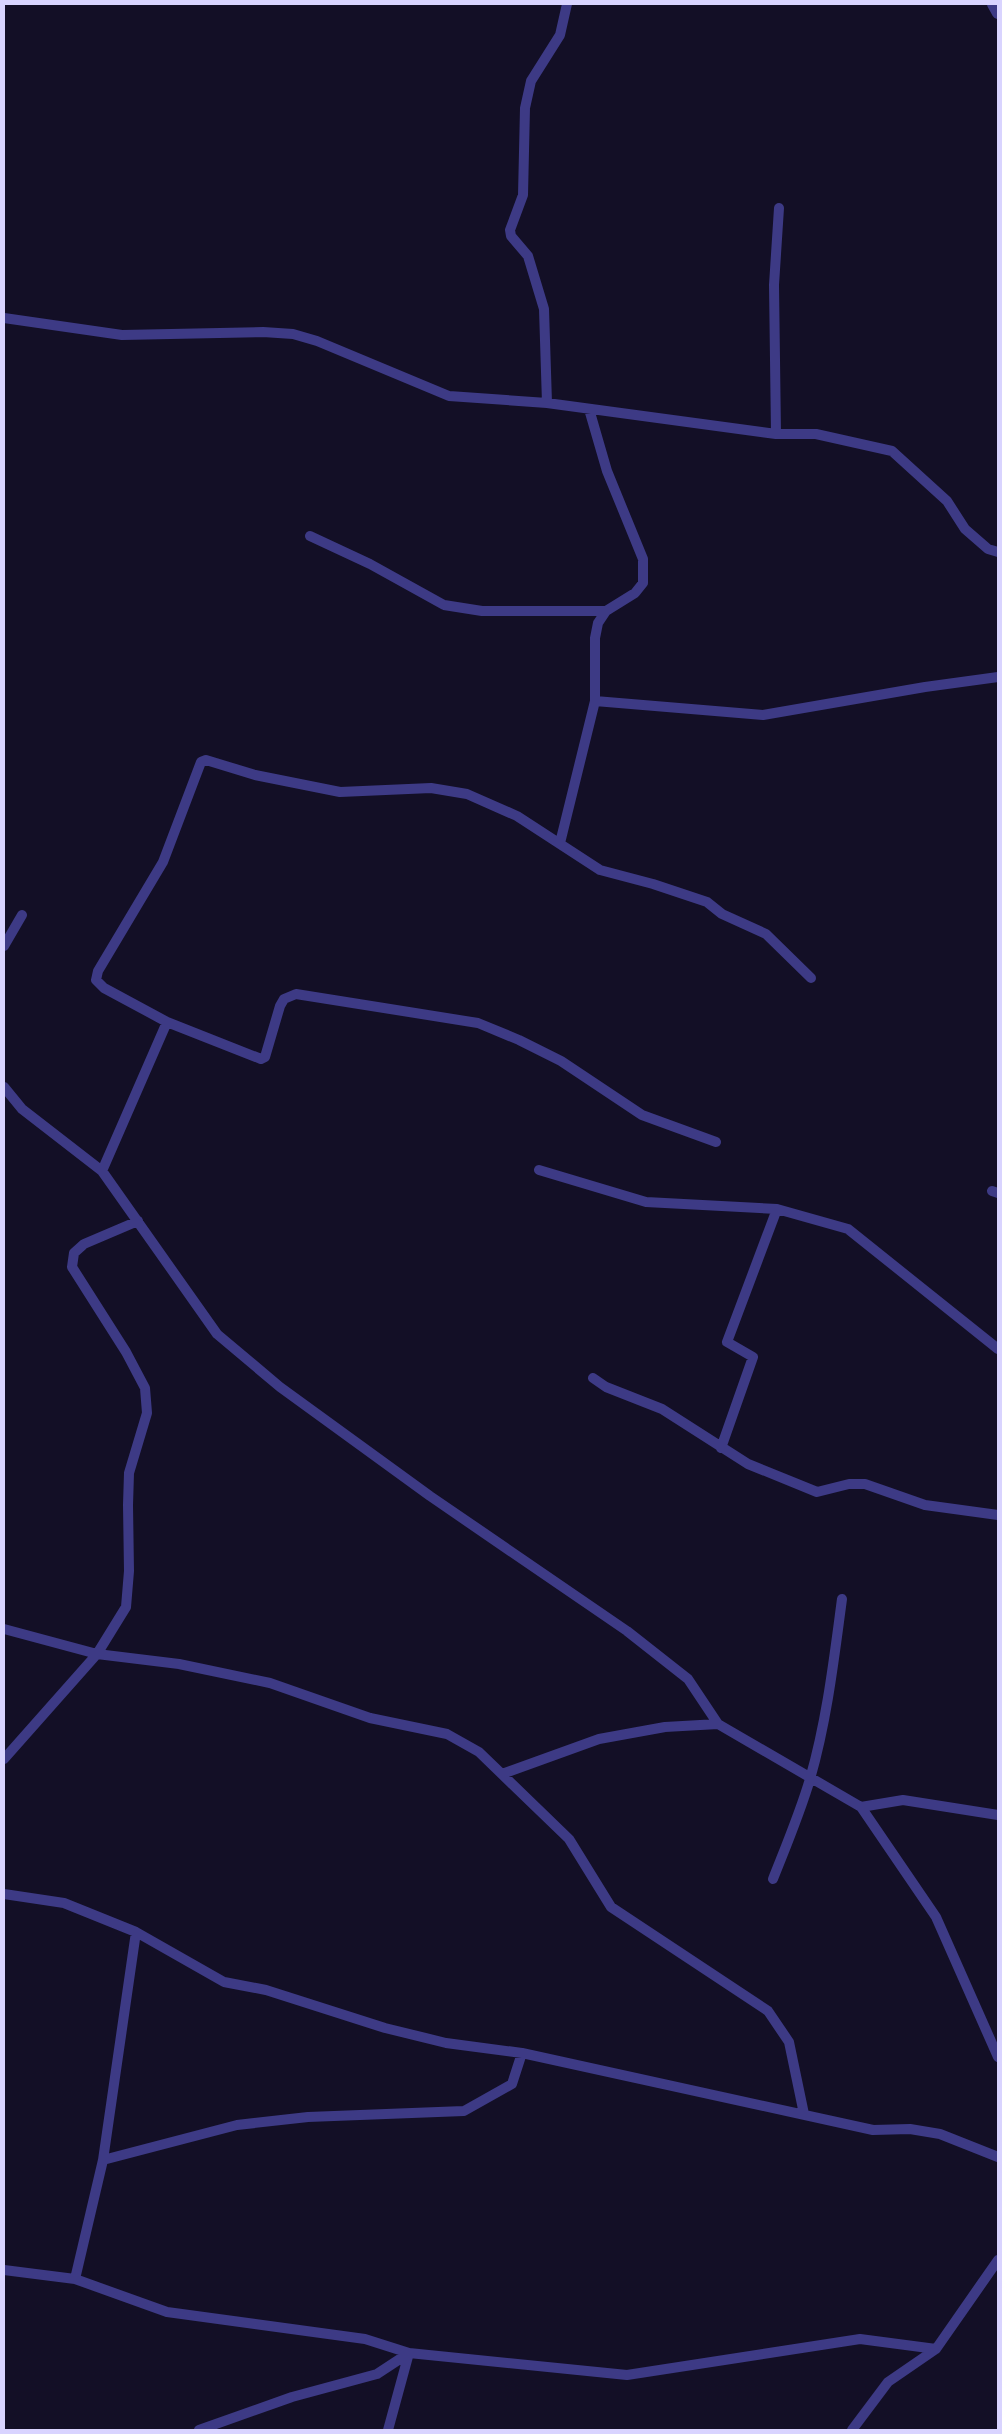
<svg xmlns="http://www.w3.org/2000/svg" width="1002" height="2434" font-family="'Source Sans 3',sans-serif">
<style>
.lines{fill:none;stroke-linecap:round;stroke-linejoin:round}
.minor{stroke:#3d3a85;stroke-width:10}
.tertiary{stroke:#3d3a85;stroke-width:12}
</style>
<rect width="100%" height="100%" fill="#130f26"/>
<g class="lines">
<path class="minor" d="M4 318 122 335 263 332 293 334 317 341 449 396 547 403 776 434H816L892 451 947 501 965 529 988 549 998 552
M547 403 544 309 528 256 511 236 510 230 523 195 525 108 531 81 560 35 567 4
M776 434 774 285 779 208
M310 536 370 564 444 605 482 611H606
M595 701 763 715 925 687 998 677
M560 843 595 701V638L598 623 606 611 635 593 643 583V559L607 471 589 409
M4 946 22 915
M4 1087 22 1109 102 1171 217 1334 280 1387 430 1496 627 1631 688 1679 718 1724 861 1807 936 1917 998 2057
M716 1142 642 1115 561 1061 519 1040 478 1023 296 994 284 999 280 1006 265 1057 261 1059 167 1022 104 988 96 980 98 971 163 862 201 762 206 760 255 775 340 792 431 788 467 794 517 816 600 870 653 884 707 902 722 914 766 934 811 978
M539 1170 646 1202 777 1209 848 1229 998 1349
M102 1171 167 1022
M992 1191 998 1193
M593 1378 606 1387 662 1409 748 1464 817 1492 849 1484H865L925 1505 998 1515
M721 1448 753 1357 727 1342 777 1209
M4 1629 97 1654 179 1664 270 1683 370 1718 447 1734 479 1752 569 1839 611 1907 768 2011 789 2042 804 2114
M4 1759 97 1654 126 1607 129 1571 128 1505 129 1473 147 1413 145 1388 126 1352 72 1267 74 1253 84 1244 138 1221
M502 1774 599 1739 665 1727 718 1724
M861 1807 903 1800 998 1815
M773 1879C786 1846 800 1813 810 1779 827 1720 834 1659 842 1599
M4 1894 64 1903 136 1932 224 1982 266 1990 385 2028 446 2043 522 2053 873 2130 910 2129 940 2134 998 2157
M103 2160 237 2125 308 2117 464 2111 512 2084 522 2053
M4 2270 75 2279 167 2312 365 2339 409 2353 627 2375 860 2339 936 2349
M75 2279 103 2160 136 1932
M199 2430 292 2397 377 2374 409 2353
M388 2430 409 2353
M852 2430 888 2382 936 2349 998 2260"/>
<path class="tertiary" d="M993 4 998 13"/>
</g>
<rect width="1002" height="2434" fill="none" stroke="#d9d4ff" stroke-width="10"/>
</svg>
